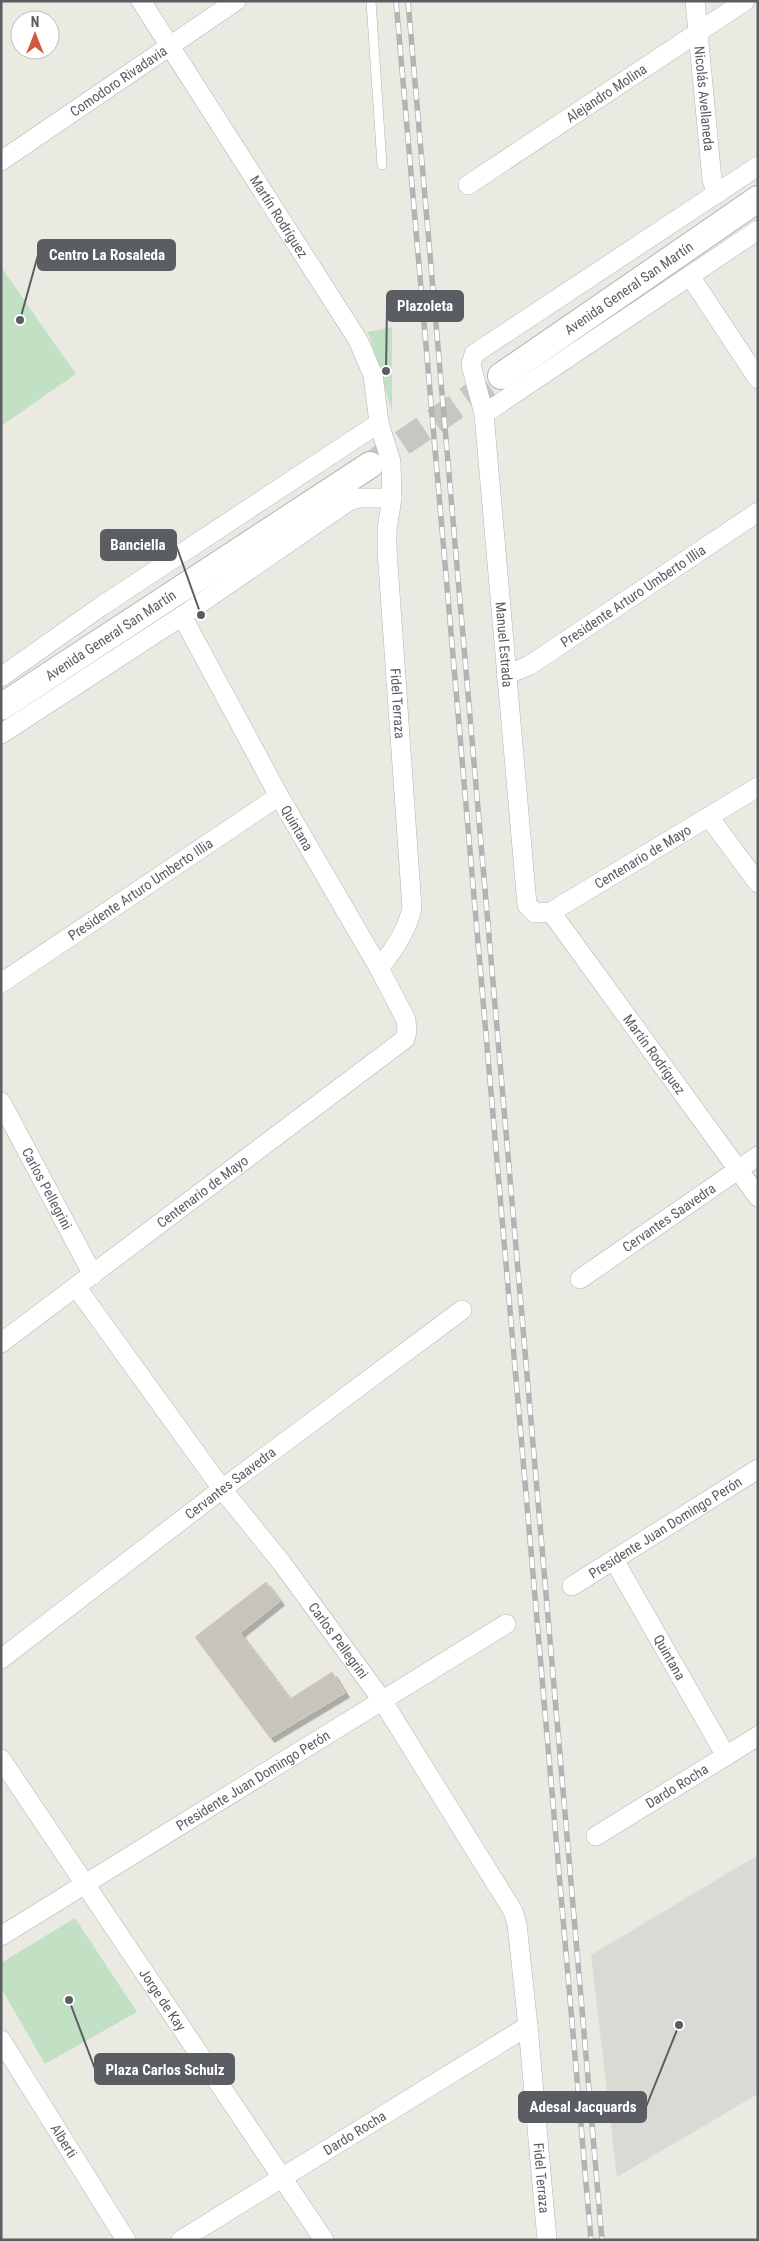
<svg xmlns="http://www.w3.org/2000/svg" width="759" height="2241" font-family="'Roboto Condensed',sans-serif">
<style>
.industrial{fill:#dad9d4}
.green{fill:#c1e0c4}
.building{fill:#c7c4be;stroke:#cfccc1;filter:url(#shadow)}
.lines{fill:none;stroke-linecap:round;stroke-linejoin:round}
.secondary-tunnel{stroke:#c7c7c2;stroke-width:26;stroke-dasharray:26 13;stroke-linecap:butt}
.service-casing{stroke:#b2b4b8;stroke-width:10}
.minor-casing{stroke:#b2b4b8;stroke-width:20}
.secondary-casing{stroke:#b1b4b8;stroke-width:28}
.service{stroke:#fff;stroke-width:9}
.minor{stroke:#fff;stroke-width:19}
.secondary{stroke:#fff;stroke-width:26}
.rail-casing{stroke:#b2b3b3;stroke-width:5.5}
.rail{stroke:#fff;stroke-width:4;stroke-dasharray:11;stroke-linecap:butt}
.labels{text-anchor:middle;stroke-width:5;stroke-linejoin:round;paint-order:stroke}
.street-label{font-size:14px;fill:#5a5d61;stroke:#fff}
.leader{fill:none;stroke:#5a5d61;stroke-width:2}
.callout-dot{fill:#5a5d61;stroke:#fff;stroke-width:2}
.callout{fill:#5a5d61;stroke:#5a5d61;stroke-width:2}
.callout-label{font-size:15px;text-anchor:middle;font-weight:bold;fill:#fff}
</style>
<defs>
<filter id="shadow"><feDropShadow dx="4.5" dy="4.5" stdDeviation="0" flood-color="#0004"/></filter>
</defs>
<rect width="100%" height="100%" fill="#ebeae2"/>
<path class="industrial" d="M758 1855V2094L617 2177 591 1955Z"/>
<path class="green" d="M1 267 76 374 1 426Z
M392 327V411L368 332Z
M75 1918 137 2012 45 2064 1 1988V1963Z"/>
<path class="building" d="M266 1582 280 1601 240 1633 290 1699 332 1672 345 1693 270 1738 195 1637Z"/>
<g class="lines">
<path class="secondary-tunnel" d="M370 465 501 376"/>
<g class="service-casing">
<path id="service" d="M371 1 382 165"/>
</g>
<g class="minor-casing">
<g id="minor">
<path id="s1" d="M141 1 358 340 373 375 379 423 391 462 392 498 387 529V550L412 908C407 931 394 950 379 968"/>
<path id="s2" d="M695 1 712 180 717 194"/>
<path id="s3" d="M1 161 236 1"/>
<path id="s4" d="M758 166 474 354 471 365 484 414 527 905 535 913 551 912 758 787"/>
<path id="s5" d="M468 185 745 1"/>
<path d="M690 276 758 379"/>
<path d="M484 414 758 230"/>
<path id="s6" d="M506 675 530 665 758 512"/>
<path d="M1 677 100 607 379 423"/>
<path d="M1 734 182 616 349 501 359 498H392"/>
<path d="M709 817 758 883"/>
<path id="s7" d="M551 912 758 1197"/>
<path id="s8" d="M1 983 279 796"/>
<path id="s9" d="M1 1102 93 1275"/>
<path id="s10" d="M580 1279 758 1156"/>
<path id="s11" d="M77 1288 222 1489 281 1562 382 1700 513 1911 517 1924 528 2026 547 2240"/>
<path id="s12" d="M1 1343 405 1039 407 1031 406 1020 379 968 279 796 182 616"/>
<path id="s13" d="M614 1560 726 1756"/>
<path id="s14" d="M572 1586 758 1469"/>
<path id="s15" d="M1 1659 222 1489 462 1310"/>
<path id="s16" d="M1 1759 324 2240"/>
<path id="s17" d="M596 1836 758 1736"/>
<path id="s18" d="M1 1936 506 1624"/>
<path id="s19" d="M1 2040 126 2240"/>
<path id="s20" d="M181 2240 528 2026"/>
</g>
</g>
<g class="secondary-casing">
<g id="secondary">
<path id="s21" d="M501 376 758 199"/>
<path id="s22" d="M1 707 370 465"/>
</g>
</g>
<use href="#service" class="service"/>
<use href="#minor" class="minor"/>
<use href="#secondary" class="secondary"/>
<g class="rail-casing">
<path id="rail" d="M396 1 591 2240
M408 1 602 2240"/>
</g>
<use href="#rail" class="rail"/>
</g>
<g class="labels">
<g class="street-label">
<text dy="5" stroke="none"><textPath href="#s3" startOffset="142">Comodoro Rivadavia</textPath></text>
<text dy="5" stroke="none"><textPath href="#s5" startOffset="166">Alejandro Molina</textPath></text>
<text dy="5" stroke="none"><textPath href="#s2" startOffset="98">Nicolás Avellaneda</textPath></text>
<text dy="5" stroke="none"><textPath href="#s1" startOffset="256">Martín Rodríguez</textPath></text>
<text dy="5" stroke="none"><textPath href="#s21" startOffset="155">Avenida General San Martín</textPath></text>
<text dy="5" stroke="none"><textPath href="#s6" startOffset="150">Presidente Arturo Umberto Illia</textPath></text>
<text dy="5" stroke="none"><textPath href="#s22" startOffset="131">Avenida General San Martín</textPath></text>
<text dy="5" stroke="none"><textPath href="#s4" startOffset="634">Manuel Estrada</textPath></text>
<text dy="5" stroke="none"><textPath href="#s1" startOffset="772">Fidel Terraza</textPath></text>
<text transform="translate(297 828) rotate(60)" y="5">Quintana</text>
<text dy="5" stroke="none"><textPath href="#s4" startOffset="1030">Centenario de Mayo</textPath></text>
<text dy="5" stroke="none"><textPath href="#s8" startOffset="168">Presidente Arturo Umberto Illia</textPath></text>
<text dy="5" stroke="none"><textPath href="#s7" startOffset="176">Martín Rodríguez</textPath></text>
<text dy="5" stroke="none"><textPath href="#s9" startOffset="98">Carlos Pellegrini</textPath></text>
<text dy="5" stroke="none"><textPath href="#s12" startOffset="252">Centenario de Mayo</textPath></text>
<text dy="5" stroke="none"><textPath href="#s10" startOffset="108">Cervantes Saavedra</textPath></text>
<text dy="5" stroke="none"><textPath href="#s15" startOffset="289">Cervantes Saavedra</textPath></text>
<text dy="5" stroke="none"><textPath href="#s14" startOffset="110">Presidente Juan Domingo Perón</textPath></text>
<text dy="5" stroke="none"><textPath href="#s11" startOffset="439">Carlos Pellegrini</textPath></text>
<text dy="5" stroke="none"><textPath href="#s13" startOffset="112">Quintana</textPath></text>
<text dy="5" stroke="none"><textPath href="#s18" startOffset="296">Presidente Juan Domingo Perón</textPath></text>
<text dy="5" stroke="none"><textPath href="#s17" startOffset="95">Dardo Rocha</textPath></text>
<text dy="5" stroke="none"><textPath href="#s16" startOffset="290">Jorge de Kay</textPath></text>
<text dy="5" stroke="none"><textPath href="#s20" startOffset="204">Dardo Rocha</textPath></text>
<text dy="5" stroke="none"><textPath href="#s19" startOffset="119">Alberti</textPath></text>
<text dy="5" stroke="none"><textPath href="#s11" startOffset="1030">Fidel Terraza</textPath></text>
</g>
</g>
<path class="leader" d="M20 320L38 255M386 371L387 306M201 615L176 545M69 2000L95 2069M679 2025L646 2107"/>
<g class="callout-dot">
<circle cx="20" cy="320" r="5"/>
<circle cx="386" cy="371" r="5"/>
<circle cx="201" cy="615" r="5"/>
<circle cx="69" cy="2000" r="5"/>
<circle cx="679" cy="2025" r="5"/>
</g>
<g class="callout">
<rect x="38" y="240" width="137" height="30" rx="5"/>
<rect x="387" y="291" width="76" height="30" rx="5"/>
<rect x="101" y="530" width="75" height="30" rx="5"/>
<rect x="95" y="2054" width="139" height="30" rx="5"/>
<rect x="519" y="2092" width="127" height="30" rx="5"/>
</g>
<g class="callout-label">
<text x="107" y="260">Centro La Rosaleda</text>
<text x="425" y="311">Plazoleta</text>
<text x="138" y="550">Banciella</text>
<text x="165" y="2075">Plaza Carlos Schulz</text>
<text x="583" y="2112">Adesal Jacquards</text>
</g>
<rect width="759" height="2241" fill="none" stroke="#5a5d61" stroke-width="5"/>
<g transform="translate(35 35)"><circle r="24" fill="#ffffff" stroke="#bdbec0"/>
<path d="M0-4L9 19L0 12L-9 19Z" fill="#d4583f"/>
<text y="-8" font-size="14" font-weight="bold" text-anchor="middle" fill="#5a5d61">N</text>
</g>
</svg>
